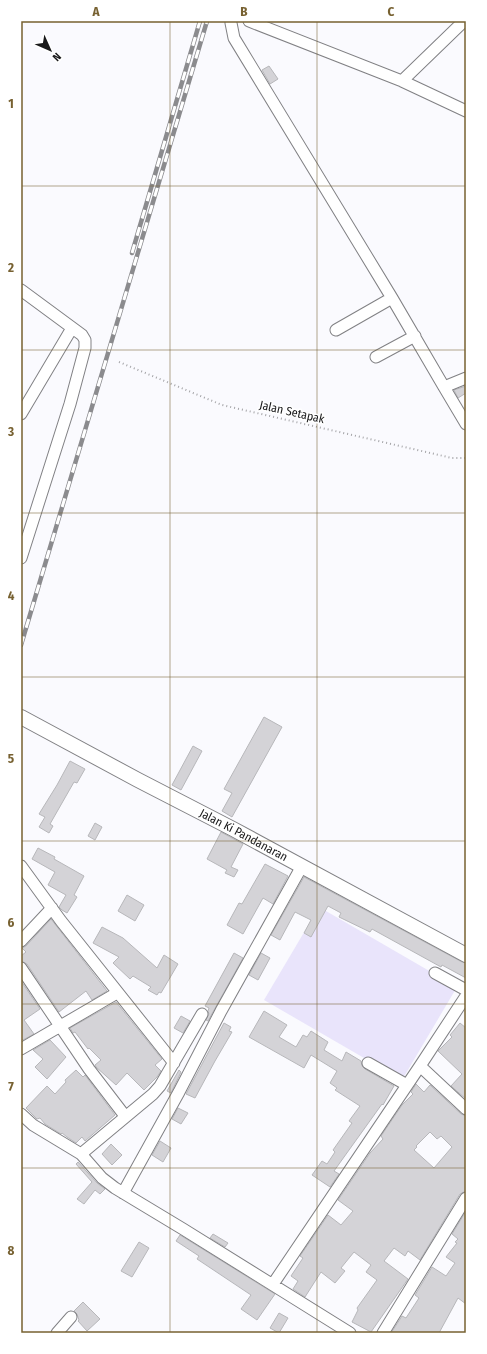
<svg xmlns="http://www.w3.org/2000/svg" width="487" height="1354" font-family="'Fira Sans Condensed',sans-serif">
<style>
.green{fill:#e9e4fb}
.building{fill:#d4d3d7;stroke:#b7b7ba;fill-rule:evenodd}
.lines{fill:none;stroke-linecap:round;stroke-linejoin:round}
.minor-casing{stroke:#818184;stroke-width:13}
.major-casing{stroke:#818184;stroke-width:16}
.path{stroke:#a4a4a7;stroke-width:2;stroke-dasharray:1 3;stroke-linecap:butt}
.minor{stroke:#fff;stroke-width:11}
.major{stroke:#fff;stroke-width:14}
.rail-casing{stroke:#8b8b8e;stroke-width:4.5}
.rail{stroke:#fff;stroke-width:3;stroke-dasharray:9;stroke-linecap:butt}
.grid{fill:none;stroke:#776131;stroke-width:1;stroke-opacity:0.55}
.labels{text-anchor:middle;stroke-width:3;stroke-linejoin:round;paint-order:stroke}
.street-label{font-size:12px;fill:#19191a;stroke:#fff}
.neatline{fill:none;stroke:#776131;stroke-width:1.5}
.grid-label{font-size:13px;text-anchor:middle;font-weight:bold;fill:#776131}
</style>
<rect width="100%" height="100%" fill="#fafafe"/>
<path class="green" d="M319 907 457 987 402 1080 264 1000Z"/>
<path class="building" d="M269 66 278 79 270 84 262 70Z
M466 386V393L458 398 454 390Z
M264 717 282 727 232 817 222 811 232 793 224 789Z
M193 746 202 751 181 790 172 785Z
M70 761 85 769 77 783 74 782 50 824 53 826 49 833 39 827 45 817 39 814 57 785Z
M95 823 102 827 95 840 88 836Z
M221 832 243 844 231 867 238 870 234 877 225 873 227 870 207 859Z
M38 848 55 857 54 859 84 876 74 895 77 897 67 913 62 910 59 907 66 895 48 885 55 872 32 859Z
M265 864 288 876 273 904 263 898 243 934 227 925 239 903 242 904Z
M304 877 462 962 466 963V978L442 965 441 967 372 929 370 932 339 917 341 913 328 906 311 937 304 933 311 920 295 912 280 940 271 935Z
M127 895 144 905 135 921 118 911Z
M51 919 107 991 92 1000 86 991 59 1012 27 964 21 961V956L26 952 22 948 26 946Z
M102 927 123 938 157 968 164 955 178 964 161 993 159 992 157 995 148 990 151 987 133 976 130 979 113 963 119 957 93 943Z
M234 953 243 958 208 1021 206 1020 209 1014 208 1011 209 1008 205 1006Z
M261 953 270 958 258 980 249 975Z
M21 981 40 1009 24 1020 34 1034 23 1040 21 1038Z
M116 1002 162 1059 155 1065 161 1071 157 1077 144 1090 127 1073 116 1085 96 1067 95 1065 101 1060 89 1048 88 1049 75 1032 73 1033 70 1028Z
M264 1011 287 1025 279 1037 296 1047 303 1035 307 1037 311 1031 328 1042 324 1050 342 1061 346 1052 361 1061 362 1066 365 1069 394 1086 383 1105 382 1104 334 1171 339 1174 330 1187 312 1175 322 1161 327 1164 335 1152 333 1150 352 1123 349 1121 360 1106 335 1090 337 1088 330 1083 337 1071 311 1055 304 1068 249 1037Z
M181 1016 190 1021 183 1033 174 1028Z
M224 1023 231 1027 229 1031 232 1032 215 1061 195 1098 186 1094Z
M460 1023 466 1028V1099L451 1086 462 1074 438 1051 452 1037 450 1035Z
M50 1040 66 1057 47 1079 35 1067 43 1059 33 1050Z
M76 1070 83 1077 85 1075 115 1115 85 1141 82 1137 76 1143 67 1137 62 1133 61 1134 45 1124 40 1118 37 1119 26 1108 47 1086 55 1094 66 1082 65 1080Z
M179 1070 181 1072 171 1093 167 1091Z
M416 1084 424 1092 430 1085 461 1114 466 1116V1191L460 1194 420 1260 408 1251 405 1256 394 1248 384 1261 408 1279 371 1332 352 1322 358 1310 357 1308 377 1280 366 1272 371 1265 354 1252 341 1268 345 1271 335 1283 321 1272 305 1297 293 1289 298 1281 291 1276 303 1258 300 1256 328 1215 341 1225 353 1211 338 1200 370 1153 383 1139 381 1136 402 1105 413 1094 411 1092ZM430 1132 437 1139 441 1136 452 1147 434 1168 414 1150 417 1147 416 1146Z
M178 1108 188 1113 181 1124 172 1119Z
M160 1141 171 1148 163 1162 152 1155Z
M111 1144 122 1155 112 1165 102 1154Z
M78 1162 97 1183 105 1189 100 1194 95 1190 84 1204 77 1199 92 1182 76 1164Z
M466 1211V1304L458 1298 439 1333H391L402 1316 406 1318 419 1298 415 1295 432 1267 446 1276 455 1263 446 1257 457 1243 455 1242 458 1239 452 1234Z
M213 1234 228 1243 225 1247 210 1238Z
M180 1235 275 1294 257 1320 241 1309 251 1295 197 1259 199 1256 176 1241Z
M139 1242 149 1248 132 1277 121 1271Z
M83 1302 100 1319 87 1331 78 1321 79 1320 77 1314 74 1311Z
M279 1313 288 1318 279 1333 270 1328Z"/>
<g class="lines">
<g class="minor-casing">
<path id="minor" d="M231 21V23L234 38 392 298 444 387
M249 21 402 81 466 111
M402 81 464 21
M21 290 82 335 85 340V348L70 404 21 558
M336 330 392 298
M376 357 415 336
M466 378 444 387 466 424
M21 414 72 328
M21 866 61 921 174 1063
M21 941 52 908
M21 968 89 1069 125 1116
M435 973 466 990
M21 1049 117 993
M368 1063 407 1085
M420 1066 466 1109
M21 1114 33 1125 81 1154 102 1178 115 1188 183 1229 350 1333
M81 1154 153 1094 160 1086 202 1014
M123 1193 179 1092 221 1011 302 866
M273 1284 420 1066 466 996
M57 1333 71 1317
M383 1333 466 1198"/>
</g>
<g class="major-casing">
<g id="major">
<path id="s1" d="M21 717 138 780 233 829 466 955"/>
</g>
</g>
<path class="path" d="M119 362 222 405 452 458H466"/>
<use href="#minor" class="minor"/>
<use href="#major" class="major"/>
<g class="rail-casing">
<path id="rail" d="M132 253 200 21
M21 645 207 21"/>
</g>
<use href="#rail" class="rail"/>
</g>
<path class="grid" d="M170 21V1333M317 21V1333M21 186H466M21 350H466M21 513H466M21 677H466M21 841H466M21 1004H466M21 1168H466"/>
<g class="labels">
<g class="street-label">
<text transform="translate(292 412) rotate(13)" y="4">Jalan Setapak</text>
<text dy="4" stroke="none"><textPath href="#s1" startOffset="252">Jalan Ki Pandanaran</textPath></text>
</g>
</g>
<rect width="487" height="1354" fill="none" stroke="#ffffff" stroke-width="44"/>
<g transform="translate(50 50) rotate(135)" stroke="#ffffff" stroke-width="3" paint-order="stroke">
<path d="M0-3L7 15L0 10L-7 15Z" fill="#19191a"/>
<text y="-6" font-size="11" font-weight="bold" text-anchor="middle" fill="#19191a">N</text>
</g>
<rect x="22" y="22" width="443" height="1310" class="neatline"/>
<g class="grid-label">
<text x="96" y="16">A</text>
<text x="244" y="16">B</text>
<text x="391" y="16">C</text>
<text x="11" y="108">1</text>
<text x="11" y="272">2</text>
<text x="11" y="436">3</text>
<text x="11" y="600">4</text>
<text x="11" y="763">5</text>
<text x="11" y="927">6</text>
<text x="11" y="1091">7</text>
<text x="11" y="1255">8</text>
</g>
</svg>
